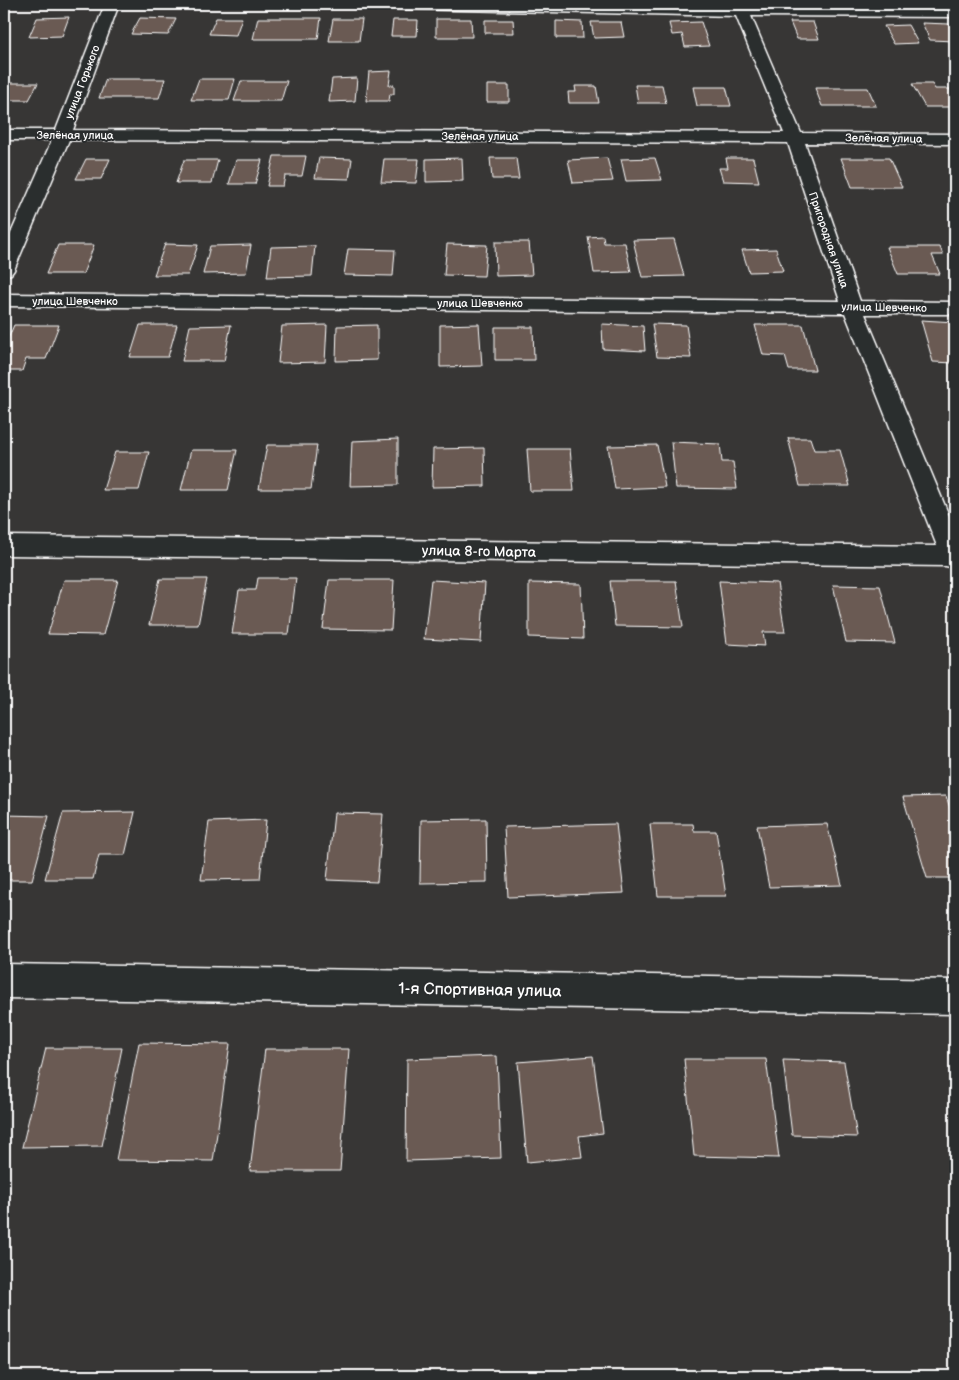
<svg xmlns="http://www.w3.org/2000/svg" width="959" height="1380" font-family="'Balsamiq Sans',sans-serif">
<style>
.building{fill:#6b5a53;stroke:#fff}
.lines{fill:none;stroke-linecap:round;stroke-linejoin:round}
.minor-casing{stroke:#fff;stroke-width:3}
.minor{fill:#2a2d2e;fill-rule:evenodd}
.labels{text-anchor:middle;stroke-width:4;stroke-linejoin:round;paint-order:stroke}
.far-street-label{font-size:11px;fill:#fff;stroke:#2a2d2e}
.street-label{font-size:14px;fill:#fff;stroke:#2a2d2e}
.near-street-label{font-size:16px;fill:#fff;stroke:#2a2d2e}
</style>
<rect width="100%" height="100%" fill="#373635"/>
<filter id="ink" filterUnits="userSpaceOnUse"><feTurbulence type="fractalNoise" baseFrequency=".02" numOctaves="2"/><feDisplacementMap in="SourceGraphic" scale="10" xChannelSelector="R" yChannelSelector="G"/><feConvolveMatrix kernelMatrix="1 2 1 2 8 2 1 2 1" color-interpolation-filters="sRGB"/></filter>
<g filter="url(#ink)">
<path class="building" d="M69 17 62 36 29 37 37 18Z
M140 18 176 19 168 35 131 34Z
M216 18H242L236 35 209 34Z
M258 18H321L318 39H253Z
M333 19H362L359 41H329Z
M436 19H471L472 37H436Z
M393 20H418L417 36H391Z
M485 20H513L514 33H485Z
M556 21 582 22 583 38H556Z
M591 22H621L624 37 594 38Z
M701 22 709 46 685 47 682 34 672 35 669 23Z
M790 22H813L819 39H797Z
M922 23 949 24 955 41 930 40Z
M908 25 918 43 894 44 884 26Z
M391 71 389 85H394V94H390L389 101H366L369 72Z
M357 78 355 101 329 102 332 79Z
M106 79H165L159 98H99Z
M199 79H235L229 100H191Z
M241 81H287L281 101H234Z
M4 83H38L29 100H4Z
M912 84H932L935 89H950L955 98V107H925Z
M487 85H509V102H487Z
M635 85H662L666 103H638Z
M575 86H596L599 103H569L568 92H576Z
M693 87H726L731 106H697Z
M815 88H868L876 106H822Z
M274 156H306L302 176H285L283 186H267Z
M319 158 352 159 349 179 315 178Z
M462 158 463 181 426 182V159Z
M490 158H516L519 179H492Z
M607 158 613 181 573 183 568 160Z
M655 158 662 180 626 181 621 159Z
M726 158H753L759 182 723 181 719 168H728Z
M841 158H889L902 187H852Z
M86 159H110L101 179H76Z
M384 159H419L416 183 381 182Z
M184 160H218L212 183H176Z
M236 160H262L255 184H229Z
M603 236 604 243H625L631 272 594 273 588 237Z
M674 239 684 276 642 277 633 240Z
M495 242H529L532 275 496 276Z
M165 244 198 245 188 275H154Z
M447 244 487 245 484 276 444 275Z
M58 245H94L83 274H46Z
M251 245 246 273 203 274 210 246Z
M315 246 312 276 267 277 271 247Z
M887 247H940L943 255H932L940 274H898Z
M348 249 395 250 393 276 344 275Z
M776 249 783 271 749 272 742 250Z
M921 320 955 322V363L933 362Z
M479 324 482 366 440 367V325Z
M602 324 643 326 645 351 603 349Z
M652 324 686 325 691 358 657 357Z
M14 325H59L46 359H26L22 371H4V348Z
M140 325H177L168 357H130Z
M231 325 224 361H182L190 326Z
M327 325 325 362 278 363 282 326Z
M377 325V360L336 361 337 326Z
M755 325H803L815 370H789L785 356 763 355Z
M495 327H533L534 360H495Z
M788 438H810L814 450H840L850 486H800Z
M398 439V485L350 486 352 441Z
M671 442 720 444 722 462H733L737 489 676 488Z
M267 445H317L311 489H259Z
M657 445 665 487 615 489 608 446Z
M484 448 485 486 432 487 433 449Z
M527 449H570L574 491H530Z
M191 450H237L228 490H181Z
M115 452H149L139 490H103Z
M258 578H296L289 634H232L239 590H256Z
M160 579H207L198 625H149Z
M64 580H118L103 635 48 634Z
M329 580H394L391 630 323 629Z
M431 580 485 583 481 642 424 639Z
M610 581H676L683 627 615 626Z
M719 581 777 583 785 632H763L765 646 727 644Z
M529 583 581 584 583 639 529 637Z
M833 585 880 586 895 643 846 642Z
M946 796 955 823V878H927L903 797Z
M135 812 125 855H99L93 879H45L63 813Z
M334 813 383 814 377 882 327 880Z
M4 815 49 816 32 880H4Z
M486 819 487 882 420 883 421 820Z
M266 820 260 879 201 880 209 822Z
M616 824 624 893 508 897 504 827Z
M650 824H693L694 831H716L726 896H658Z
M827 824 842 885 769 887 757 826Z
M139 1043 230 1044 213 1161 116 1160Z
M46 1048H122L102 1146 22 1147Z
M265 1049H349L340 1171H250Z
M497 1056 501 1158 406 1161 407 1059Z
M593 1056 603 1133 579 1136 582 1157 527 1162 518 1062Z
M684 1059H766L779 1158 694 1156Z
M783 1060 844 1062 857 1137 792 1135Z"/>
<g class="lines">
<g class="minor-casing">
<path id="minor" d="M105 4H119L73 130 784 133 736 16 361 8 354 4H557L732 7 731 4H745L747 8 955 9V17L751 16 801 133 955 134V144L805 143 860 301 955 302V314H865L955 530V569L946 566 4 555V536L937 546 845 313 4 306V294L840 301 788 143 69 140 14 270 11 274 4 276V249L52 140H4V130H56Z
M4 964 955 980V1014L4 998Z"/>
</g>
<use href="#minor" class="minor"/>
</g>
</g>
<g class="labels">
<g class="far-street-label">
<text transform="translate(82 82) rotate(-69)" y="4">улица Горького</text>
<text x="75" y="139">Зелёная улица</text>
<text x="480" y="140">Зелёная улица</text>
<text transform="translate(884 138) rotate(1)" y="4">Зелёная улица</text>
<text transform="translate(829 240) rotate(71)" y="4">Пригородная улица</text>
<text x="75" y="305">улица Шевченко</text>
<text x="480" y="307">улица Шевченко</text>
<text transform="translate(884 307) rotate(1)" y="4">улица Шевченко</text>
</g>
<g class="street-label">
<text transform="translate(479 551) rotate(1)" y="5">улица 8-го Марта</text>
</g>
<g class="near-street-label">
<text transform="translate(480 989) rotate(1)" y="6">1-я Спортивная улица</text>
</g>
</g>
<rect width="959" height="1380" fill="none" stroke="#2a2d2e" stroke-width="20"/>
<rect x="10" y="10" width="939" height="1360" fill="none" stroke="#fff" stroke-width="2" filter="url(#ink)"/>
</svg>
